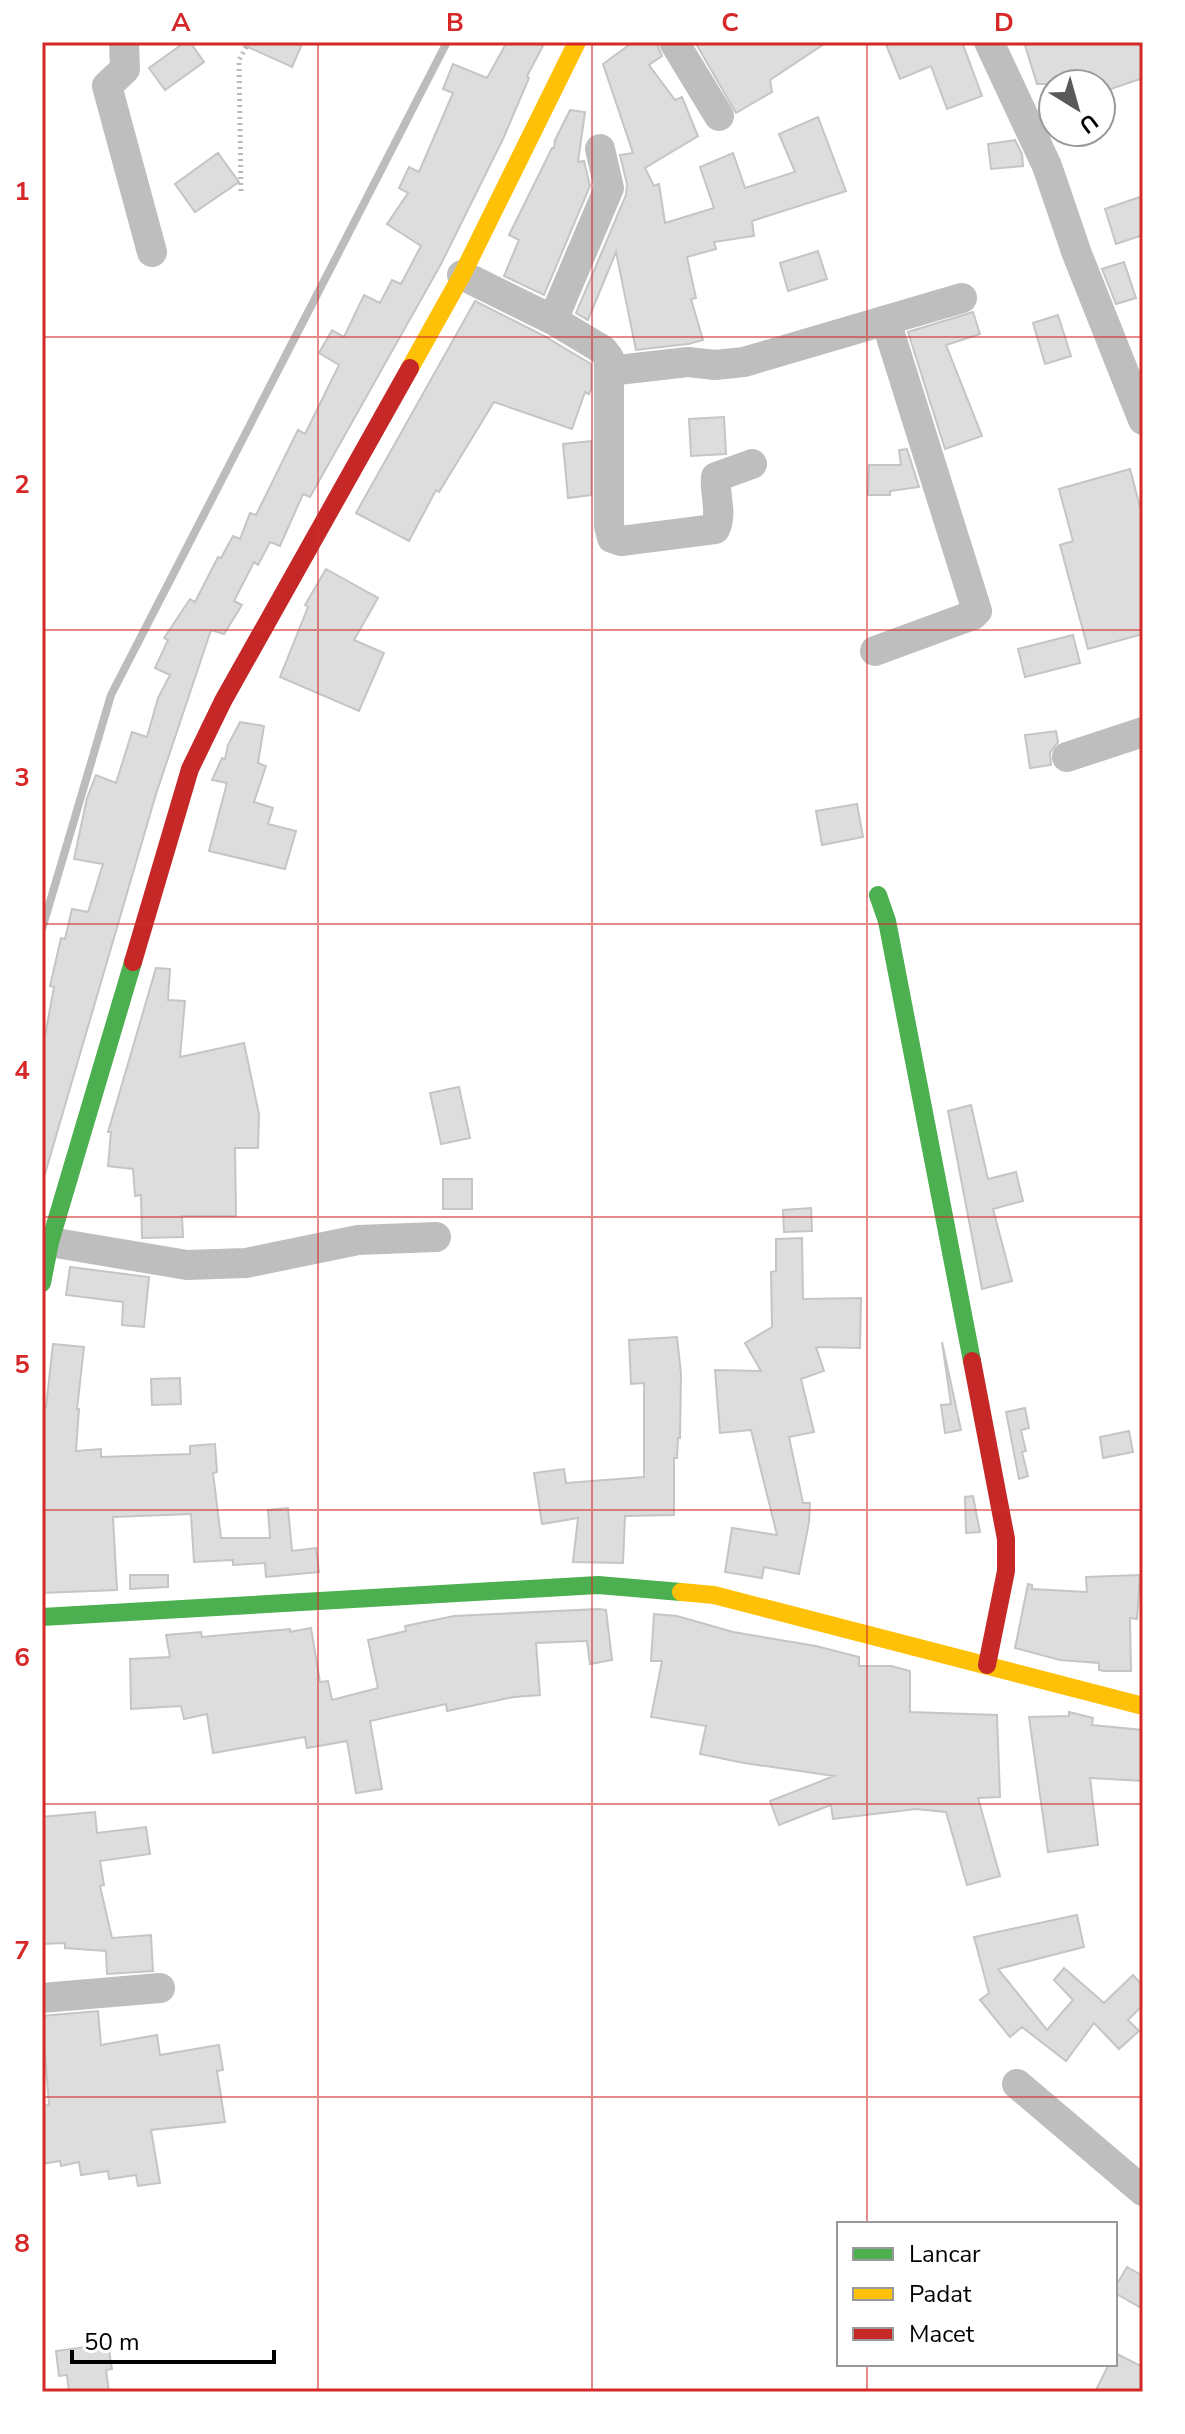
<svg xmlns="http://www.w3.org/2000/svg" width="1185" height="2434" font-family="'Nunito Sans',sans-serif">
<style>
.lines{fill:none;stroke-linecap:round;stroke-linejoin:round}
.stream{stroke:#bcbcbc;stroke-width:8}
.building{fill:#ddd;stroke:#c5c5c5;stroke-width:2}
.path{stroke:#b8b8b8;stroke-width:5;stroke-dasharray:2 4;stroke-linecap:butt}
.street{stroke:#bebebe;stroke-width:30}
.fast{stroke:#4caf50;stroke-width:18}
.slow{stroke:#ffc107;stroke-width:18}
.jam{stroke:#c62828;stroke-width:18}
.grid{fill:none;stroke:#d62828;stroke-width:2;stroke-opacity:0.55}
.neatline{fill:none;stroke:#d62828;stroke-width:3}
.grid-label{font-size:26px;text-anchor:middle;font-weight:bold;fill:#d62828}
</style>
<rect width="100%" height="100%" fill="#fff"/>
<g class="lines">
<path class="stream" d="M42 929 111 695 447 42"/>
</g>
<path class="building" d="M185 42H190L204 62 165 90 149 68Z
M237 42H303L292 67Z
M507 42H545L527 76 529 78 503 139 441 264 310 497 303 494 280 546 270 542 258 565 254 562 234 601 242 605 224 634 211 630 156 794 42 1184V1052L54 987 50 986 61 938 65 939 72 909 88 912 103 864 74 859 87 798 96 775 116 783 132 732 147 737 158 698 170 675 155 668 168 640 164 638 190 599 195 602 218 557 221 558 233 536 240 539 250 513 256 515 298 430 305 434 339 365 319 353 332 330 344 337 364 295 380 303 392 280 401 284 421 246 387 224 408 193 399 188 409 167 419 172 453 93 443 89 453 64 487 78Z
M633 42H656L662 56 649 65 675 100 682 97 698 136 645 168 654 186 659 184 665 223 714 208 700 167 733 153 745 188 795 172 779 134 818 117 846 191 752 221 754 236 714 242 716 249 687 257 696 298 691 299 703 340 688 344 636 350 616 252 588 320 576 313 626 195 627 184 620 155 633 153 603 64Z
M695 42H827L770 80 772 92 736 113Z
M885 42H962L982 96 947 109 931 66 900 79Z
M1024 42H1139L1143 53V78L1105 91 1101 80 1085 84H1037Z
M570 110 585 112 578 162 584 161 590 186 544 295 504 276 519 240 509 235 552 148H554L555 140Z
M1015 140 1022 154 1023 166 991 169 988 144Z
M218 153 239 182 195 212 175 184Z
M1143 196V235L1116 244 1105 209Z
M818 251 827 279 788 291 780 263Z
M1124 262 1136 298 1116 304 1102 269Z
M475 301 544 336 591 364V389L589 394 585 392 572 429 494 402 439 492 436 490 409 541 356 513Z
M973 312 980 334 946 345 982 436 945 449 908 332Z
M1058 315 1071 356 1045 364 1033 323Z
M724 417 726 454 691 456 689 419Z
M591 441V495L568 498 563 444Z
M907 449 919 487 890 491V495H868L869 465H901L899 450Z
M1130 469 1143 518V634L1088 649 1060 545 1073 541 1059 489Z
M326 569 378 598 354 640 384 653 359 711 280 677 308 607 305 605Z
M1073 635 1080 663 1025 677 1018 649Z
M240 722 264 726 258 763 266 766 254 802 273 808 268 824 296 831 285 869 209 851 227 783 212 780 222 758 225 759 228 745Z
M1056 731 1058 742 1050 753 1051 765 1030 768 1025 735Z
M857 804 863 837 822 845 816 811Z
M156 968 170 969 168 1000 185 1001 180 1057 244 1043 259 1114 258 1148H235L236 1216H182L183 1237 142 1238 141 1195 135 1196 133 1169 108 1166 111 1132H108Z
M459 1087 470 1138 441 1144 430 1093Z
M971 1105 988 1179 1016 1172 1023 1201 993 1209 1012 1281 982 1289 948 1111Z
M443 1179H472V1209H443Z
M811 1208 812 1231 784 1232 783 1210Z
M802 1238 803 1299 861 1298 860 1348 816 1347 824 1371 801 1379 814 1432 789 1437 803 1503H810L809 1522 799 1574 764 1567 762 1578 725 1572 732 1528 777 1535 751 1430 720 1433 715 1370 761 1371 745 1343 772 1327 771 1272 776 1271V1239Z
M70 1267 149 1277 144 1327 122 1325 123 1302 66 1295Z
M677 1337 681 1374 680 1438H678L677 1458H674V1515L625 1516 623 1563 573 1562 578 1518 542 1524 534 1473 564 1469 566 1483 644 1477V1383L631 1384 629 1340Z
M942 1342 961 1430 945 1433 941 1405 951 1404Z
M53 1344 84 1347 77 1409H79L76 1451 101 1449V1457L190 1454V1446L215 1444 217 1472 213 1473 221 1538H270L268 1510 288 1508 292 1551 316 1548 319 1572 266 1577 265 1563 233 1565V1560L194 1562 191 1514 113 1517 117 1590 42 1593V1406L46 1407Z
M180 1378 181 1404 152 1405 151 1379Z
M1025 1408 1029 1428 1021 1430 1026 1451 1022 1452 1028 1476 1019 1479 1006 1412Z
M1129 1431 1133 1452 1103 1458 1100 1437Z
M973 1496 980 1532 966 1533 965 1497Z
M130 1575H168V1587L130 1589Z
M1140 1575 1137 1619 1130 1618 1131 1671H1104L1099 1670V1663L1060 1660 1015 1648 1028 1584 1032 1585V1589L1087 1592 1086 1577Z
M598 1609 606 1610 612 1660 590 1664 587 1641 536 1643 540 1695 514 1697 447 1711 446 1704 370 1721 382 1789 356 1793 347 1741 307 1748 305 1737 213 1753 207 1714 184 1719 181 1706 131 1709 130 1659 170 1657 166 1635 201 1632 202 1637 290 1629V1632L311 1628 320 1682 328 1681 332 1700 378 1688 368 1640 406 1631 405 1626 454 1616Z
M654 1614 677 1616 733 1632 816 1646 859 1657V1666H891L910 1671V1712L997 1715 1000 1797 978 1798 1000 1876 967 1885 946 1812 916 1809 833 1819 831 1805 779 1825 770 1801 834 1776 744 1763 700 1754 706 1726 651 1717 662 1661H651Z
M1069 1712 1093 1718 1092 1725 1143 1730V1781L1090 1778 1098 1845 1048 1852 1029 1717 1069 1716Z
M95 1812 97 1833 146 1827 150 1854 100 1861 104 1885 100 1886 112 1938 151 1935 153 1971 107 1974 106 1951 65 1948V1943L42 1944V1817Z
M1077 1915 1084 1947 998 1969 1047 2030 1073 2000 1054 1980 1064 1968 1104 2003 1133 1975 1143 1986V2005L1128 2020 1139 2031 1119 2049 1094 2023 1066 2061 1022 2027 1010 2037 980 2000 989 1993 974 1937Z
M98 2011 101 2045 157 2035 160 2055 219 2045 223 2070 217 2071 225 2122 151 2130 160 2183 138 2186 136 2175 109 2179 108 2171 81 2175 79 2162 61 2166 60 2161 42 2164V2106L49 2105 42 2016Z
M1127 2267 1143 2276V2309L1115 2293V2287Z
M108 2344 112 2369 106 2370 109 2392H69L67 2375 59 2376 56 2351Z
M1115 2353 1143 2367V2392H1095L1109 2364H1115Z"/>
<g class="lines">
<path class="path" d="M241 191 239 60 249 42"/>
<path class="street" d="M124 42 125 69 107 86 152 252
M674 42 719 116
M989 42 1047 166 1077 254 1143 420
M462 275 553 320 609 188 600 149
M553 320 603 350 609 358V526L612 538 621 541 715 529C723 513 714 494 716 477L752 464
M609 371 688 362 715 365 744 362 962 298
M875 651 973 615 977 611 886 321
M1067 757 1143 732
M50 1242 187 1265 246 1263 358 1240 436 1237
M42 1998 160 1988
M1017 2084 1143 2191"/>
<path class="fast" d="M878 895 887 921 972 1361
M42 1283 50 1242 133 962
M42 1617 598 1585 681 1592"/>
<path class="slow" d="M410 368 462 275 577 42
M681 1592 714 1595 1143 1706"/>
<path class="jam" d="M133 962 190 769 223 701 410 368
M972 1361 1006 1539V1571L987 1665"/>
</g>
<path class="grid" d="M318 42V2392M592 42V2392M867 42V2224M42 337H1143M42 630H1143M42 924H1143M42 1217H1143M42 1510H1143M42 1804H1143M42 2097H1143M867 2364V2392"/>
<rect width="1185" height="2434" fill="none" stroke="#ffffff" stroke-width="88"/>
<rect x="837" y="2222" width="280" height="144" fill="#ffffff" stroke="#999999" stroke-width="2"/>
<rect x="853" y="2248" width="40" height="12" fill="#4caf50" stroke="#999999" stroke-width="2"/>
<text x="909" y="2262" font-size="24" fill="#000000">Lancar</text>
<rect x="853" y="2288" width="40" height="12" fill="#ffc107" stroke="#999999" stroke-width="2"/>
<text x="909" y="2302" font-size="24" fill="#000000">Padat</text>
<rect x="853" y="2328" width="40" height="12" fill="#c62828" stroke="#999999" stroke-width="2"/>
<text x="909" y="2342" font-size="24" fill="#000000">Macet</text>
<g transform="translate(1077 108) rotate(143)"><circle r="38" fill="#ffffff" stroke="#999999" stroke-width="2"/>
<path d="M0-6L14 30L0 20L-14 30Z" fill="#595959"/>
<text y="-12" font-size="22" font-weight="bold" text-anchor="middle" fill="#000000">U</text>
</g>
<path d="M72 2350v12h202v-12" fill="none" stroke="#000000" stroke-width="4"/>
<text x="84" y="2350" font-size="24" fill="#000000" stroke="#ffffff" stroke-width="6" paint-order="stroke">50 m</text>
<rect x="44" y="44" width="1097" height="2346" class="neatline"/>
<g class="grid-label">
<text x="181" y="31">A</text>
<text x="455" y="31">B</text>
<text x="730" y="31">C</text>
<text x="1004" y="31">D</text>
<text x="22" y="200">1</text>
<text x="22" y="493">2</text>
<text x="22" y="786">3</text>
<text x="22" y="1079">4</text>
<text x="22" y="1373">5</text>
<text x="22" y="1666">6</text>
<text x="22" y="1959">7</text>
<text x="22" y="2252">8</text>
</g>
</svg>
